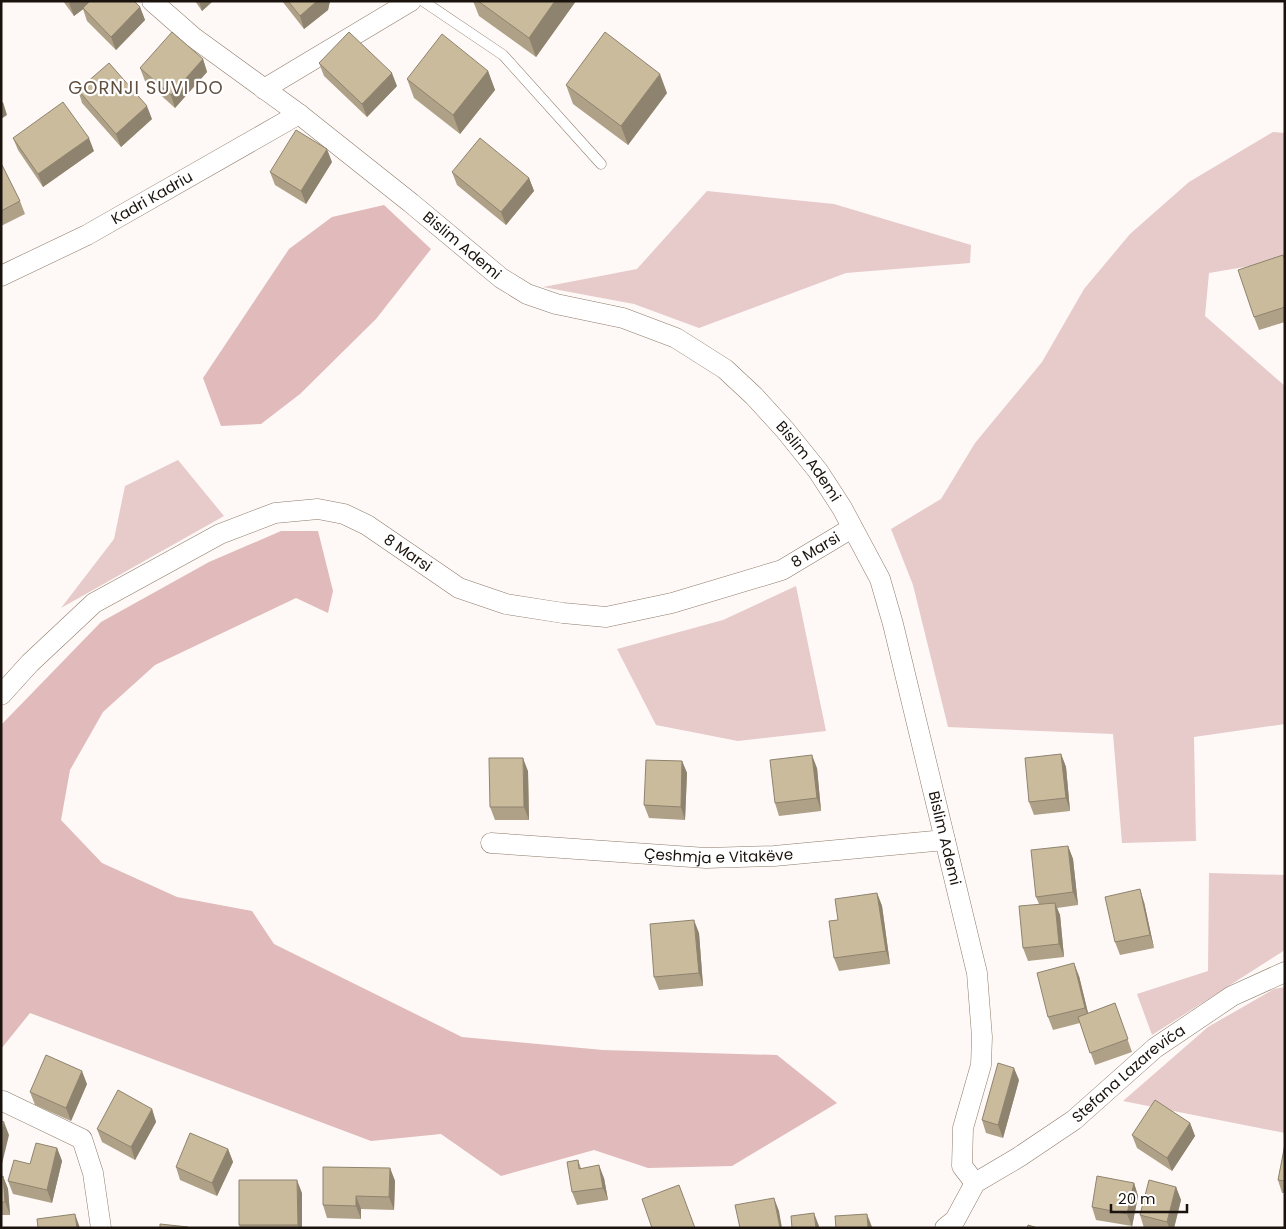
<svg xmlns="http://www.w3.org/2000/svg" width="1286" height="1229" font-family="Poppins,sans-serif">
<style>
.green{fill:#e7caca}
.forest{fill:#e1babb}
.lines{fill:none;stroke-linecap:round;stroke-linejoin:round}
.service-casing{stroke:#8e7b6b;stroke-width:11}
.minor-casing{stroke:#8e7b6b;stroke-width:21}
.service{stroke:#fff;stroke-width:10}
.minor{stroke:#fff;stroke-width:20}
.wall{fill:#afa187}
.shaded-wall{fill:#8e836e}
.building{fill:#cbbb9d;stroke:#8e836e}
.labels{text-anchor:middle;stroke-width:4.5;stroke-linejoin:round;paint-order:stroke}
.street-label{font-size:15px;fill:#1a130d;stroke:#fff}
.quarter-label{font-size:18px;letter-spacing:1px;fill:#604e3f;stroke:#fff}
</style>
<rect width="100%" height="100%" fill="#fef9f6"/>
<path class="green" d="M1273 132 1285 133V260L1209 273 1205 316 1285 386V724L1194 737 1196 841 1122 843 1113 734 948 727 913 585 891 529 941 499 975 443 1042 362 1084 289 1130 234 1189 182Z
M707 191 834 204 971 245 970 263 846 273 699 328 634 304 543 287 637 269Z
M178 460 224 516 61 608 114 539 125 486Z
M796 586 826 731 738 741 656 725 617 649 723 620Z
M1209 873 1285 875V950L1152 1035 1137 994 1208 971Z
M1285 987V1133L1123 1101 1208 1027 1274 989Z"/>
<path class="forest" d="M384 205 431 249 376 319 300 394 261 424 221 426 203 378 289 249 332 217Z
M281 531H318L333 591 328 613 296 598 155 665 103 712 70 770 61 820 102 863 177 897 252 911 274 944 462 1037 603 1050 777 1055 837 1103 732 1166 648 1168 594 1150 501 1176 441 1134 371 1141 30 1013 1 1049V725L101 622 209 562Z"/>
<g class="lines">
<g class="service-casing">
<path id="service" d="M423 1 503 55 601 164"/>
</g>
<g class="minor-casing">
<g id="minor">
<path id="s1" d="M152 1 193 37 299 114 411 203 501 278 527 294 556 304 623 318 676 338 725 369 754 396 785 430 818 471 842 508 880 579 893 624 977 973 982 1037 981 1065 963 1128 962 1166 975 1183"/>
<path d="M264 89 411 1"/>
<path id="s2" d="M1 276 87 235 299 114"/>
<path id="s3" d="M1 695 30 663 94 603 220 534 275 513 318 509 344 514 367 525 459 588 506 604 563 613 606 617 672 603 782 570 852 528"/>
<path id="s4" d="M491 843 706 858 774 856 945 840"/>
<path d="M3 1101 82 1139 93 1173 101 1228"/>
<path id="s5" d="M975 1183 1019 1157 1074 1120 1155 1048 1232 996 1285 972"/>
<path d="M945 1228 955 1220 975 1183"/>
</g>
</g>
<use href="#service" class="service"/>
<use href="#minor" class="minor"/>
</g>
<path class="wall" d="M63 1H134L140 7 145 20 116 50 87 21 83 9 74 16Z
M195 1H213L202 11Z
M282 1H330L328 10 304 29Z
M473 1H576L536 57 479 16Z
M203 59 207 72 175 108 145 81 140 68Z
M319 63 397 86 367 117 324 76Z
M488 71 495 90 460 134 414 98 407 79Z
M566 85 667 93 628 145 573 104Z
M78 90 152 119 121 147 82 103Z
M13 138 94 151 43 187 18 150Z
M332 162 306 204 275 185 270 172Z
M1 163 20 201 25 214 1 226Z
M452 172 529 178 534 191 506 225 457 185Z
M1285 260V322L1259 330 1254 317Z
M1061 754 1066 767 1070 811 1034 815 1029 802Z
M682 761 687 773 685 820 649 818 644 805Z
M817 768 821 811 779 816 775 803Z
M528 771 529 820H495L490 807Z
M1068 846 1073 859 1078 905 1057 908 1060 915 1064 957 1028 961 1023 948 1039 904 1036 897Z
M877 893 882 906 890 964 839 971 834 958 838 920Z
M1144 902 1154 948 1120 955 1115 942Z
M699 933 703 986 659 990 654 977Z
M1079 976 1088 1013 1115 1003 1132 1052 1095 1065 1080 1023 1053 1030 1048 1017Z
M1019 1080 1003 1138 986 1133 982 1120Z
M87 1084 71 1121 35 1105 30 1092Z
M152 1109 156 1122 135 1160 102 1142 97 1129Z
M1190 1123 1195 1136 1172 1171 1137 1148 1132 1135Z
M1285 1144V1193H1282L1278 1180Z
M57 1148 62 1161 52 1203 13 1194 8 1181Z
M228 1149 233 1162 217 1196 180 1180 176 1167Z
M578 1160 581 1168 604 1178 608 1200 577 1205 572 1192Z
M390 1168 395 1181 394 1210 361 1209V1219L327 1218 323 1205Z
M3 1176 8 1189 10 1215H1V1177Z
M1134 1183 1138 1196 1132 1226 1096 1220 1092 1207Z
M1176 1187 1181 1200 1174 1228H1144L1140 1215Z
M302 1193V1228H240L239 1225Z"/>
<path class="shaded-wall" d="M72 1H94L74 16 69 3Z
M199 1H213L202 11Z
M317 1H330L328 10 304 29 300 16Z
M555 1H576L536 57 529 38Z
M140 7 145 20 116 50 111 37Z
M203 59 207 72 175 108 171 95Z
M488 71 495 90 460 134 453 115Z
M392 73 397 86 367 117 362 104Z
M660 74 667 93 628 145 621 126Z
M3 102 7 115 1 119V103Z
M147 106 152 119 121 147 116 134Z
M89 138 94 151 43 187 38 174Z
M327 149 332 162 306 204 301 191Z
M529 178 534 191 506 225 501 212Z
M1061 754 1066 767 1070 811 1066 798Z
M812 755 817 768 821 811 817 798Z
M523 758 528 771 529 820 524 807Z
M682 761 687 773 685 820 681 807Z
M1068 846 1073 859 1078 905 1073 892Z
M1140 889 1144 902 1154 948 1150 935Z
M877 893 882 906 890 964 886 951Z
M1055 903 1060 915 1064 957 1059 944Z
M694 920 699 933 703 986 699 973Z
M1074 963 1079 976 1090 1021 1085 1008Z
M1014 1068 1019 1080 1003 1138 998 1125Z
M82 1071 87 1084 71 1121 66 1108Z
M152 1109 156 1122 135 1160 131 1147Z
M4 1122 9 1135 1 1168V1134Z
M1190 1123 1195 1136 1172 1171 1167 1158Z
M57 1148 62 1161 52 1203 47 1190Z
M228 1149 233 1162 217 1196 212 1183Z
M599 1165 604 1178 608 1200 603 1188Z
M390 1168 395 1181 394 1210 389 1197Z
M3 1176 8 1189 10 1215 5 1202Z
M297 1180 302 1193V1228H299L298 1225Z
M1134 1183 1138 1196 1132 1227 1127 1214Z
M1176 1187 1181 1200 1174 1228H1169L1167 1222Z
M356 1196 361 1209V1219L356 1206Z
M774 1198 779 1211 782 1228H780Z
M814 1213 819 1226V1228H816Z
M75 1214 80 1228H77Z
M867 1214 872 1227V1228H868Z"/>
<path class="building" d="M90 1H134L140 7 111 37 83 8Z
M288 1H317L300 16Z
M478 1H555L529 38Z
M172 32 203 59 171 95 140 68Z
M349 32 392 73 362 104 319 63Z
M605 32 660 74 621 126 566 85Z
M442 34 488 71 453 115 407 79Z
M109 63 147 106 116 134 78 90Z
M63 102 89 138 38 174 13 138Z
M296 130 327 149 301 191 270 172Z
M480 138 529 178 501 212 452 172Z
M1 163 20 201 1 211Z
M1283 255 1285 260V307L1254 317 1238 270Z
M1061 754 1066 798 1029 802 1025 758Z
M812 755 817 798 775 803 770 760Z
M489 758H523L524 807H490Z
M646 760 682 761 681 807 644 805Z
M1068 846 1073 892 1036 897 1031 850Z
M1140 889 1150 935 1115 942 1105 897Z
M877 893 886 951 834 958 829 921 838 920 835 899Z
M1055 903 1059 944 1023 948 1019 906Z
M694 920 699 973 654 977 650 924Z
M1074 963 1085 1008 1048 1017 1037 973Z
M1115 1003 1128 1039 1090 1053 1078 1017Z
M46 1055 82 1071 66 1108 30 1092Z
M998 1063 1014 1068 998 1125 982 1120Z
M118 1090 152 1109 131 1147 97 1129Z
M1155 1100 1190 1123 1167 1158 1132 1135Z
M1 1121 4 1122 1 1134Z
M190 1133 228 1149 212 1183 176 1167Z
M36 1143 57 1148 47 1190 8 1181 14 1160 30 1164Z
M1285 1144V1181L1278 1180Z
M578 1160 579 1169 599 1165 603 1188 572 1192 567 1162Z
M323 1167 390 1168 389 1197 356 1196V1206L323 1205Z
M3 1176 5 1202H1V1177Z
M1097 1176 1134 1183 1127 1214 1092 1207Z
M239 1180H297L298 1225H239Z
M1149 1180 1176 1187 1167 1222 1140 1215Z
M679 1185 695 1228H652L642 1199Z
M774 1198 780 1228H740L735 1205Z
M814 1213 816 1228H792L791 1216Z
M75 1214 77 1228H38L37 1219Z
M867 1214 868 1228H836L835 1216Z
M160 1224 188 1227V1228H160Z
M1028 1225 1038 1228H1027Z"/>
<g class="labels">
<g class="street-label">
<text dy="5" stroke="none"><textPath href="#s2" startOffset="170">Kadri Kadriu</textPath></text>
<text dy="5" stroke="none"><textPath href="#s1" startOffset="395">Bislim Ademi</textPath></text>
<text dy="5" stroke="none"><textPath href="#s1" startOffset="815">Bislim Ademi</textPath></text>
<text dy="5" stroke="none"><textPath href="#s3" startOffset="912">8 Marsi</textPath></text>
<text dy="5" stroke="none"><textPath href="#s3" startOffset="478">8 Marsi</textPath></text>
<text dy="5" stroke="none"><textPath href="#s1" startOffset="1220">Bislim Ademi</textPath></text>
<text dy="5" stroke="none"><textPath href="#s4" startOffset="228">Çeshmja e Vitakëve</textPath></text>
<text dy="5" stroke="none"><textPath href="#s5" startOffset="189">Stefana Lazarevića</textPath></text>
</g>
<g class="quarter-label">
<text x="146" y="94">GORNJI SUVI DO</text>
</g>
</g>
<rect width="1286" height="1229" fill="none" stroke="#1a130d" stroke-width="5"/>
<path d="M1111 1204v8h76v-8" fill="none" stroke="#1a130d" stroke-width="2.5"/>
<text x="1118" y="1204" font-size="15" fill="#1a130d" stroke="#ffffff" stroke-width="4" paint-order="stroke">20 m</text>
</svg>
